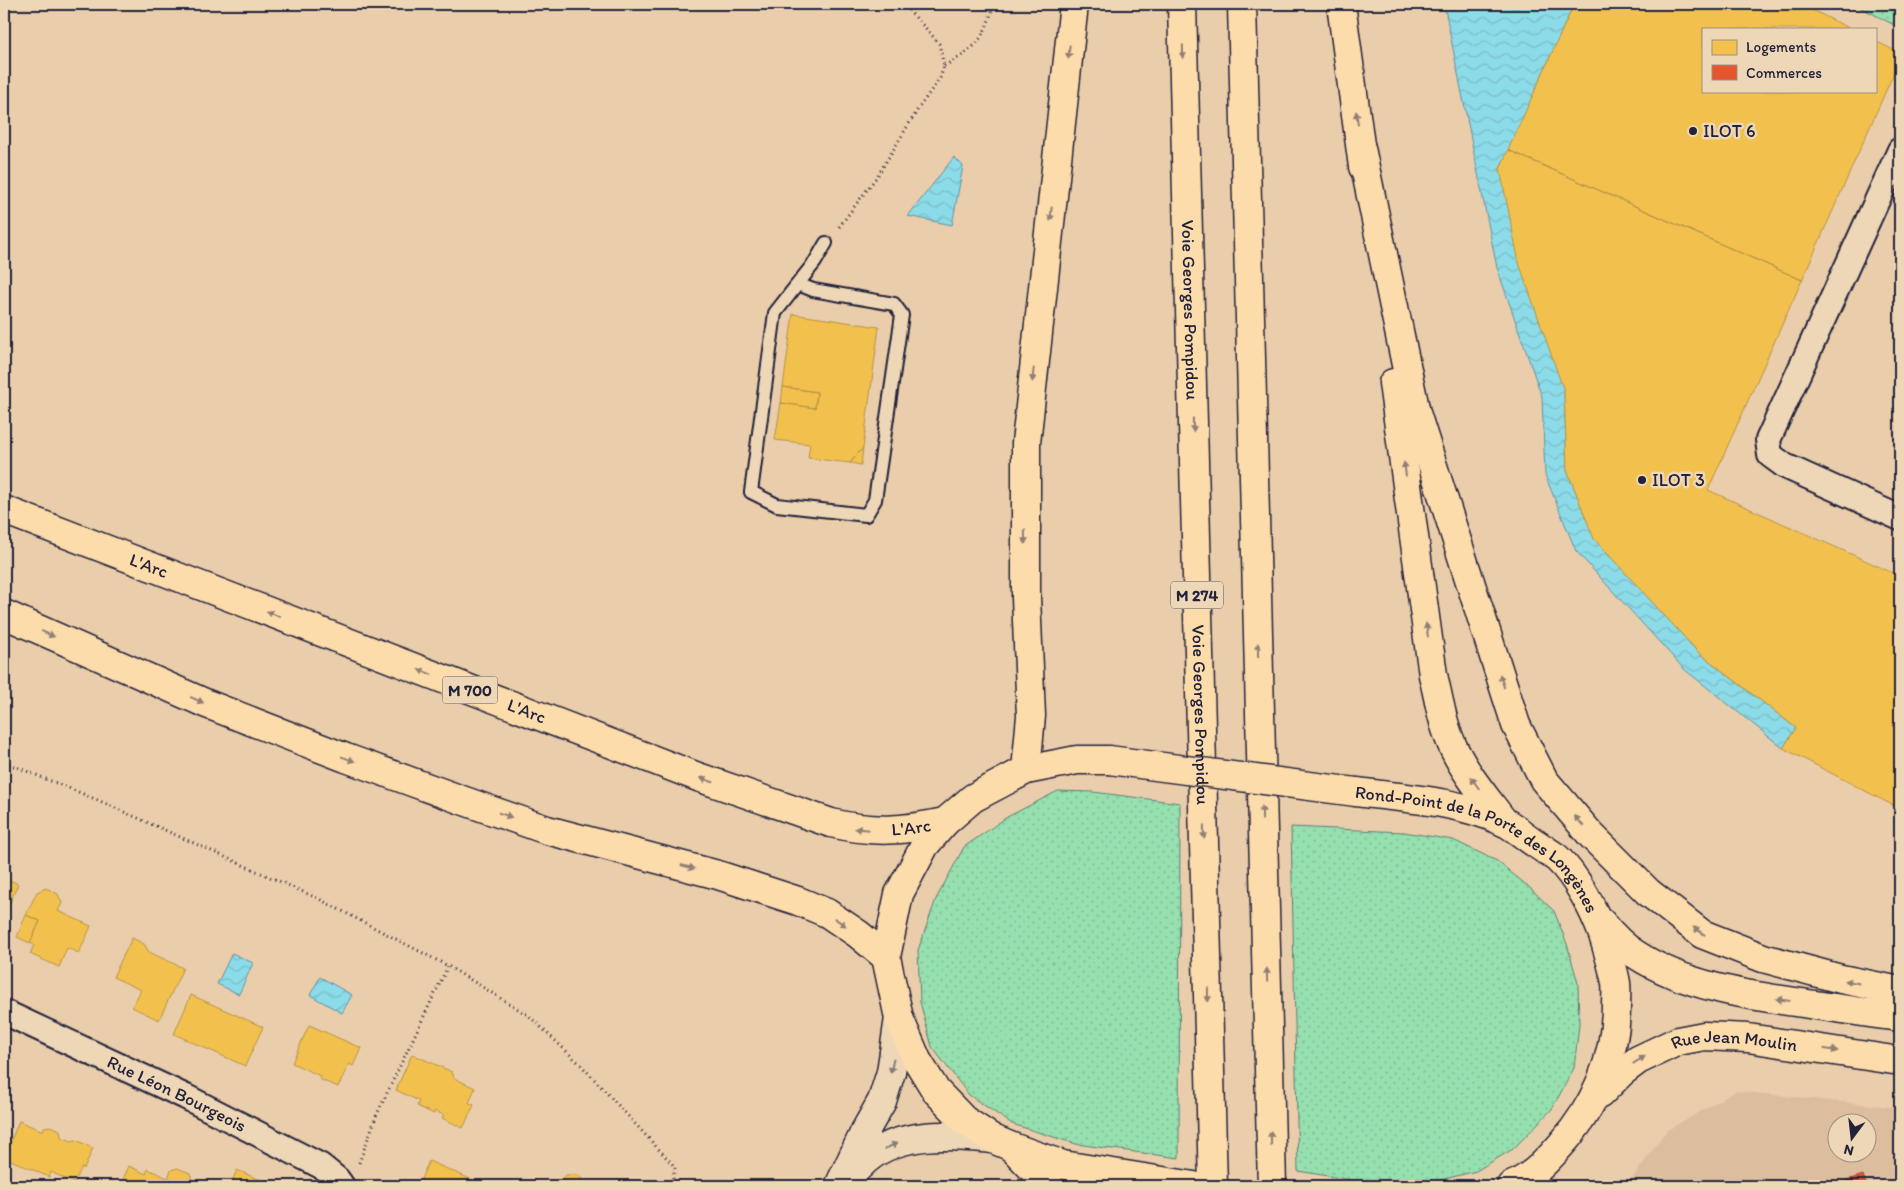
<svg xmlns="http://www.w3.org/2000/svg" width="1904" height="1190" font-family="Itim,sans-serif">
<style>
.built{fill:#dcbe9e;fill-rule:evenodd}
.grass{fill:url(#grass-dots);stroke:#5c8074}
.water{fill:url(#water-waves);stroke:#6291a3}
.homes{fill:#f2c14e;stroke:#b49148}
.shops{fill:#e4572e;stroke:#aa4732}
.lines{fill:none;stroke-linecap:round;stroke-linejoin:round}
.lane-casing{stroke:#22223b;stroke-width:16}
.street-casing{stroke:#22223b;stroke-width:28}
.secondary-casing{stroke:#22223b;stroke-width:31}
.primary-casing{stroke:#22223b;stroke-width:31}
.highway-casing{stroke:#22223b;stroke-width:31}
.path{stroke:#22223b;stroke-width:3;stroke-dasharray:1 4;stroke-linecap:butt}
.lane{stroke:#eed7b7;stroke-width:12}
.street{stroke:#eed7b7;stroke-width:24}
.secondary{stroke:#eed7b7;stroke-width:28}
.primary{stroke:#fddcac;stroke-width:28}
.highway{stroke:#fddcac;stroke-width:28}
.primary-bridge-casing{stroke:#22223b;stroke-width:31;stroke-linecap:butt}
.primary-bridge{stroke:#fddcac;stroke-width:28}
.oneway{fill:#907f74}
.oneway2{fill:#887c79}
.poi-dot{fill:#22223b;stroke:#eed7b7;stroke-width:2}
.labels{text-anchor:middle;stroke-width:5;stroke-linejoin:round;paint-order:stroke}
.shield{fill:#eed7b7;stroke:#5f5860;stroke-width:1}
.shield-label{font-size:16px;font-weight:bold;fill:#22223b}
.poi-label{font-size:18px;fill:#22223b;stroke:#eed7b7;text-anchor:start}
.street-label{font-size:18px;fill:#22223b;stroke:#eed7b7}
</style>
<defs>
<pattern id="grass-dots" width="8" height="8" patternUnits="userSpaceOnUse" patternTransform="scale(1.25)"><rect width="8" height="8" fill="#96dfae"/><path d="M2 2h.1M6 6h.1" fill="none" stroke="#81bf97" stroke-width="1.8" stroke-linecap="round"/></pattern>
<pattern id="water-waves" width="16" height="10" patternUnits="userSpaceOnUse" patternTransform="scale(1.25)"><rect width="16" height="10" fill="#8cdbe8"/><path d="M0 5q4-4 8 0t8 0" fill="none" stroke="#78bcc8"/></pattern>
</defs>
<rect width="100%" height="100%" fill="#eacdab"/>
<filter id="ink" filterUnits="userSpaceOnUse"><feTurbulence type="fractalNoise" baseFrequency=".02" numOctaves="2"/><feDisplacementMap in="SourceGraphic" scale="10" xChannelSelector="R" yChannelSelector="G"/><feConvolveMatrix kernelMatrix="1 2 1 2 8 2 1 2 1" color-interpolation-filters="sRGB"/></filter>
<g filter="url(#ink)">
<path class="built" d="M1736 1091 1900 1108V1186H1627L1666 1131ZM1836 1122H1866V1152H1836Z"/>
<path class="grass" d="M1854 4H1900V28Z
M1058 791 1093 792 1180 803 1179 1158 1076 1144 1012 1124 969 1095 932 1047 920 1002 918 950 936 899 964 847 1007 817Z
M1291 827 1404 832 1453 840 1497 861 1530 888 1554 911 1567 944 1578 983 1579 1025 1574 1068 1552 1109 1513 1149 1476 1171 1429 1183 1388 1186 1298 1171Z"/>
<path class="water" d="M1444 4H1574L1500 169 1564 391 1567 470 1595 539 1698 652 1796 728 1783 748 1684 669 1576 551 1545 475 1542 397 1497 268Z
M954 157 963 166 952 225 908 216Z
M232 953 253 963 239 994 217 984Z
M320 977 352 995 342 1013 310 995Z"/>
<path class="homes" d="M1574 4H1800L1851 29H1703V91H1875V41L1900 53V59L1802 280 1508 150Z
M1508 150 1802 280 1708 490 1900 576V809L1783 748 1796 728 1698 652 1594 539 1567 470 1564 391 1519 263 1500 169Z
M793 314 879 327 863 448 850 463 808 458 810 444 775 440 781 403 815 408 817 392 783 387Z
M783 387 817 392 815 408 781 403Z
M863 448 861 465 850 463Z
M4 877 18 884 4 916Z
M46 888 58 894 62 903 58 911 91 926 79 953 67 948 59 967 30 954 34 945 30 943 40 921 26 915 37 892Z
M26 915 40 921 30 943 17 937Z
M132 938 144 944 149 952 183 968 159 1020 132 1007 141 990 113 977Z
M191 995 263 1027 245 1066 174 1034Z
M309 1025 361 1048 353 1066 349 1064 338 1087 319 1079 320 1076 292 1063Z
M412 1054 452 1072 454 1078 475 1088 469 1103 474 1105 463 1128 442 1118 444 1115 435 1111 434 1114 417 1106 419 1101 396 1090Z
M19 1121 43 1131 44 1127 50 1126 60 1130 61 1137 72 1141 76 1140 93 1148 84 1169 82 1167 74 1183 51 1172 49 1177 4 1157Z
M429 1161 486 1186H424L425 1183 420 1181Z
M129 1166 146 1174 148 1169 185 1186H120Z
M177 1168 190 1173 192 1180 189 1186 168 1178 171 1170Z
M237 1170 265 1182 263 1186H230Z
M566 1175H578L589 1186H555Z"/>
<path class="shops" d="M1863 1175 1867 1186H1828Z"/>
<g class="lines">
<g class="lane-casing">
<path id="lane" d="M798 284 813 290 894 304 902 315 875 500 866 515 777 505 751 492 775 313 815 262 826 243"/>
</g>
<g class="street-casing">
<g id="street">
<path d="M1900 150 1768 440 1770 455 1785 466 1900 518"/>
<path id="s1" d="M4 1012 186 1097 321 1166 337 1179 342 1186"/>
</g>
</g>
<g class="secondary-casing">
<path id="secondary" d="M848 1178C854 1172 860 1165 867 1159 902 1130 951 1135 993 1139
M839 1186 865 1131 882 1101 891 1072 899 1018"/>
</g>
<g class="primary-casing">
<g id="primary">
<path d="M1109 760H1077L1026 770 973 798 945 822 925 845 899 894 886 957 899 1018 917 1060 936 1091 964 1120 993 1139 1012 1147 1063 1165 1194 1186"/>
<path id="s2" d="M1356 792C1404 798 1460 801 1504 822 1515 827 1525 837 1535 843 1542 848 1550 853 1557 858 1577 877 1594 910 1603 935 1608 951 1613 967 1616 983 1617 990 1616 998 1616 1006 1616 1058 1595 1107 1560 1146 1547 1161 1530 1179 1511 1186"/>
<path d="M1601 922C1611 934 1622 946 1635 954 1684 986 1745 995 1802 1003 1835 1008 1867 1013 1900 1017"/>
<path id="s3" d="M1600 1094 1622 1072 1638 1060 1678 1041 1704 1036 1748 1038 1900 1061"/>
</g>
</g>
<g class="highway-casing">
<g id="highway">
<path id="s4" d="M1182 4 1213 1186"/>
<path d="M1242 4 1272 1186"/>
<path d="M1341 4 1363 167"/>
<path d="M1361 148 1416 413 1516 725 1544 780 1591 835 1648 892 1702 934 1763 958 1841 979 1900 991"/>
<path d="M1393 383 1433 675C1439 700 1443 727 1454 749 1467 776 1487 799 1504 822"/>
<path id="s5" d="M4 510 698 777 831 823C874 833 903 831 945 822"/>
<path d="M4 614 207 704 346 758 459 799 547 830 718 875 798 901 827 913 858 934 886 957"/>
<path d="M1026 770 1031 716 1026 597V443L1074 4"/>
<path d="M1012 1147 1049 1186"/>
<path d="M1517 1186 1519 1183"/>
</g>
</g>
<path class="path" d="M944 66C978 47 983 41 994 4
M839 227 878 175 918 109 940 78 944 66 939 44 931 34 903 4
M4 762 93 798 319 899 448 966 528 1015 581 1065 675 1167 671 1186
M359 1163 377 1114 448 966"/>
<use href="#lane" class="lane"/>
<use href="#street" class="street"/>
<use href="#secondary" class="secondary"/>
<use href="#primary" class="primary"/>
<use href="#highway" class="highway"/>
<g class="primary-bridge-casing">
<path id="primary-bridge" d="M1109 760 1356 792"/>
</g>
<use href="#primary-bridge" class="primary-bridge"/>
</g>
<defs><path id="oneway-solid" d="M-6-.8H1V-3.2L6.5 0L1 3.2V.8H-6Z" transform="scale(1.25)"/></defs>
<g class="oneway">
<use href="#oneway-solid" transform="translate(1069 52) rotate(96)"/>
<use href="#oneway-solid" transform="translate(1183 52) rotate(89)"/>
<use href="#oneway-solid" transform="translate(1357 118) rotate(-98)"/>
<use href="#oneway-solid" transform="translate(1051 214) rotate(96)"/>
<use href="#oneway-solid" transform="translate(1033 375) rotate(96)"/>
<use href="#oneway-solid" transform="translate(1193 425) rotate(89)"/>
<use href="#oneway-solid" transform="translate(1405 469) rotate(-98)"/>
<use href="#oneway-solid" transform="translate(1025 537) rotate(89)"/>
<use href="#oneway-solid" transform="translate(273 614) rotate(-159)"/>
<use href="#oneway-solid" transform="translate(1427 630) rotate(-98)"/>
<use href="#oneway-solid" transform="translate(48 634) rotate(24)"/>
<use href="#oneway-solid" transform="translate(1258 650) rotate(-91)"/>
<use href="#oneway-solid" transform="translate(425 672) rotate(-159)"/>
<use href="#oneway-solid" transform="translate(1502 681) rotate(-108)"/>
<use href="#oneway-solid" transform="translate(197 700) rotate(24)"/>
<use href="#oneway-solid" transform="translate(348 759) rotate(20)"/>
<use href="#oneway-solid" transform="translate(707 780) rotate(-161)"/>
<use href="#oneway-solid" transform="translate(1475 783) rotate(-125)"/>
<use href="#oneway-solid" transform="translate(1262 813) rotate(-91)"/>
<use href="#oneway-solid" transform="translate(505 815) rotate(19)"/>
<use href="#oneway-solid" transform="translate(1579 821) rotate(-131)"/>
<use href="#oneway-solid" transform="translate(862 829) rotate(-175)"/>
<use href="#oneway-solid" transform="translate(1204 832) rotate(89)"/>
<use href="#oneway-solid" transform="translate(688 867) rotate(15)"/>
<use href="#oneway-solid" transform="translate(840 922) rotate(34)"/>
<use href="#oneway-solid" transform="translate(1699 931) rotate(-146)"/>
<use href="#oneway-solid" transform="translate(1267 975) rotate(-91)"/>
<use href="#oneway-solid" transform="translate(1852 982) rotate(-169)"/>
<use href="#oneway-solid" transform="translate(1208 995) rotate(89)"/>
<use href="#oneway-solid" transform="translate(1783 1000) rotate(-172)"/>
<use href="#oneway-solid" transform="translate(1831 1050) rotate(9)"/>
<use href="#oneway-solid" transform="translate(1639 1060) rotate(-31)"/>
<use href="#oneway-solid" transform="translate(1271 1138) rotate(-91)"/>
</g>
<g class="oneway2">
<use href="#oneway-solid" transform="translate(892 1066) rotate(102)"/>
<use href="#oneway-solid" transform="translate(891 1146) rotate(-24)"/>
</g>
</g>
<g class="poi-dot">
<circle cx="1693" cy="131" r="5"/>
<circle cx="1642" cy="480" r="5"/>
</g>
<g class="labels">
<g class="shield">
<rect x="1171" y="581.5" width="52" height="27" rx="4"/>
<rect x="442.5" y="676.5" width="55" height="27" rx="4"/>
</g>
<g class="shield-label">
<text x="1197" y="601">M 274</text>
<text x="470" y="696">M 700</text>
</g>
<g class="poi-label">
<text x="1703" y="137">ILOT 6</text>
<text x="1652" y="486">ILOT 3</text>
</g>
<g class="street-label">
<text dy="6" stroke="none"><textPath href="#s4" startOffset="306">Voie Georges Pompidou</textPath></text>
<text dy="6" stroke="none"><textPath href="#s5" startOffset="155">L'Arc</textPath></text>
<text dy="6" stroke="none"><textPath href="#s5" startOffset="560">L'Arc</textPath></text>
<text dy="6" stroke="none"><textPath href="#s4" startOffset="711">Voie Georges Pompidou</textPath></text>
<text dy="6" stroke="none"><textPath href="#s5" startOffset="965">L'Arc</textPath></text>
<text dy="6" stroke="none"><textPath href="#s2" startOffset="140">Rond-Point de la Porte des Longènes</textPath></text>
<text dy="6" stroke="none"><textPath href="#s3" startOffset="152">Rue Jean Moulin</textPath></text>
<text dy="6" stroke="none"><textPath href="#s1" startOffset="191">Rue Léon Bourgeois</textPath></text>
</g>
</g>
<rect width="1904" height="1190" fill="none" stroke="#eed7b7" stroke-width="20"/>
<rect x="10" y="10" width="1884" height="1170" fill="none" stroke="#22223b" stroke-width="2" filter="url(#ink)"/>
<rect x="1702" y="28" width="175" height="65" fill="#eed7b7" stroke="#9c8f85"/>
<rect x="1712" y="40" width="25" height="15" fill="#f2c14e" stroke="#9c8f85"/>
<text x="1746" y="52" font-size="15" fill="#22223b">Logements</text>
<rect x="1712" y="65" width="25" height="15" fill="#e4572e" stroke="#9c8f85"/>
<text x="1746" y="78" font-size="15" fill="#22223b">Commerces</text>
<g transform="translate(1852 1138) rotate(195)"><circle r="24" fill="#eed7b7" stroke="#9c8f85"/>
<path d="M0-4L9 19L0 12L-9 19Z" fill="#22223b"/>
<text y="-8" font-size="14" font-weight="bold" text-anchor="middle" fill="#22223b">N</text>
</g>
</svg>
